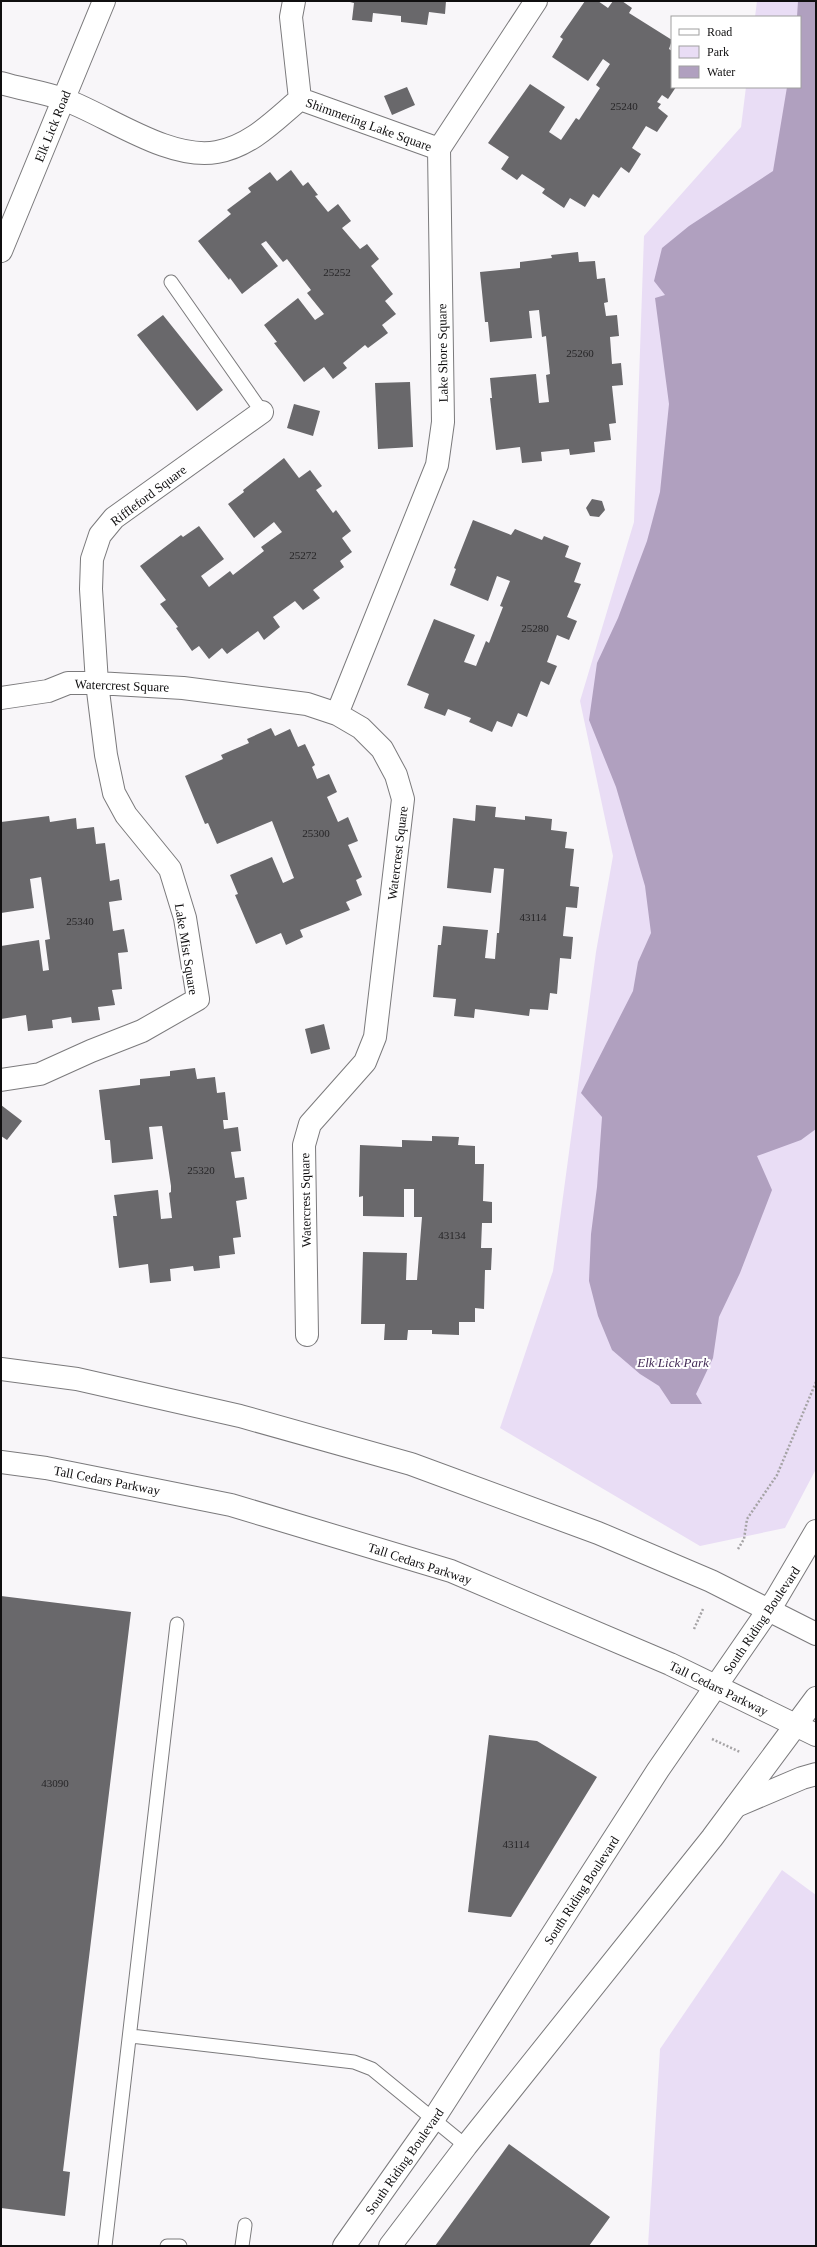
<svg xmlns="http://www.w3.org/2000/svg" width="817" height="2247" font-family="'Times New Roman',serif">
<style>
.green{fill:#e9ddf5}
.water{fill:#b0a0bf}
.building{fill:#69686b}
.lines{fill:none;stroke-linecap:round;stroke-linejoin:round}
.service-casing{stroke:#7b7a7c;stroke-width:15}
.minor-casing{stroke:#7b7a7c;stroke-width:24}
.tertiary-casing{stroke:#7b7a7c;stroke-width:24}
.secondary-casing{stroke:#7b7a7c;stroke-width:24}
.path{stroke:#a5a3a5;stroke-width:2.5;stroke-dasharray:2 2;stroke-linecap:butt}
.service{stroke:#fff;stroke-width:13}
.minor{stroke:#fff;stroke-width:22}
.tertiary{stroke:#fff;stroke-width:22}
.secondary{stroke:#fff;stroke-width:22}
.labels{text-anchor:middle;stroke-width:4;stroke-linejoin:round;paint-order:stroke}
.number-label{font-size:11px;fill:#262527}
.street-label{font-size:13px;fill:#100f10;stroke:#fff}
.park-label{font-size:13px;font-style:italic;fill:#432b56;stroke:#fff}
</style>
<rect width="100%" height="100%" fill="#f8f6f9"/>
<path class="green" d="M757 1H816V1469L785 1528 700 1546 500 1428 553 1271 596 952 613 856 580 701 634 522 644 236 741 127 746 87H800V17H755Z
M782 1870 816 1895V2246H648L660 2049Z"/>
<path class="water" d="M798 1H816V1129L801 1140 757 1156 772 1190 740 1273 719 1317 713 1358 696 1394 702 1404H671L659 1386 640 1374 612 1350 598 1316 589 1281 591 1234 597 1187 602 1117 581 1093 633 991 638 962 651 933 645 886 616 787 589 720 597 663 618 618 647 541 660 492 669 404 655 298 665 295 654 281 662 248 689 226 773 171 787 87H800V17H797Z"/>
<path class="building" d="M346 1H446L445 14 429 12 427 25 401 22V16L373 13 372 22 352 20 354 3Z
M585 1H598L608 8 613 1H622L632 8 629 13 672 40 669 49 672 51V87H676L668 99 662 95 657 102 661 104 658 108 668 116 657 132 646 126 632 148 641 154 629 173 621 167 599 198 593 194 585 207 570 198 564 208 542 193 545 189 522 174 517 180 501 169 509 157 488 143 530 84 565 107 549 132 561 140 576 118 579 120 600 88 596 85 610 64 603 59 588 81 552 57 563 39 560 37Z
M407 87 415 105 392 115 384 96Z
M291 170 303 186 308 182 318 195 315 196 328 212 338 204 351 221 342 228 360 249 367 244 379 259 371 266 393 294 385 301 396 314 382 325 388 333 368 348 365 345 343 363 347 368 333 379 324 367 304 382 274 343 277 342 264 325 298 298 315 320 324 314 307 293 311 290 287 259 283 262 266 241 261 244 278 266 242 294 230 278 229 280 198 241 231 214 227 210 251 192 248 188 270 172 277 181Z
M578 252 579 262 595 261 597 279 605 278 608 302 604 303 606 316 617 315 619 336 610 337 612 364 621 363 623 385 612 386 616 423 609 424 611 440 594 442 595 452 570 455 569 449 541 452 542 461 522 463 520 447 496 450 490 398H492L490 378 536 374 539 403 549 402 546 375 550 374 546 336 542 337 539 310 529 311 532 338 490 342 488 322H485L480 272 520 268V262L552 258 551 255Z
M163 315 223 390 197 411 137 335Z
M410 382 413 447 378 449 375 383Z
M294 404 320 411 313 436 287 428Z
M284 458 299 478 310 470 322 486 316 490 333 513 336 510 351 531 342 538 352 552 340 561 344 567 313 590 320 598 303 610 295 601 273 617 280 627 264 640 258 631 227 654 222 648 209 659 199 646 192 651 176 628 178 627 160 604 166 600 140 566 181 535 183 537 199 526 224 559 201 576 209 587 230 571 233 575 264 551 261 547 282 532 274 522 254 538 228 504 244 492 243 490Z
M592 499 602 501 605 510 599 517 590 516 586 508Z
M473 520 511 535 515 529 542 540 544 536 569 546 565 557 581 563 574 582 581 584 567 617 577 621 569 640 557 635 547 662 557 666 549 685 541 681 527 717 518 713 512 727 497 721 492 732 469 722 471 718 448 709 445 716 424 708 429 694 407 685 434 619 475 635 464 662 476 666 486 641 489 643 503 607 500 606 510 581 497 576 488 601 450 585 456 569 454 568Z
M271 728 275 736 290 729 298 747 305 744 315 765 312 767 317 779 329 774 337 792 327 797 338 822 348 817 358 841 348 845 362 877 356 880 362 895 346 902 350 910 300 930 303 937 286 945 281 933 256 944 235 895 238 894 230 875 272 857 283 883 294 878 272 821 217 844 208 823 205 824 185 776 223 759 221 755 249 743 247 739Z
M476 805 496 807 495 817 525 820V816L552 819 551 830 567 832 565 848 574 849 570 886 579 887 577 908 566 907 563 936 573 937 571 959 560 958 557 994 550 993 548 1010 530 1009 529 1016 475 1009 474 1018 454 1016 456 999 433 997 438 945H441L443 926 488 930 485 958 495 959 497 933H499L504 869 494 868 491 893 447 888 453 818 475 821Z
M49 816 50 822 76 818 77 829 94 827 96 844 105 843 110 881 119 879 122 900 109 902 113 931 124 929 128 952 118 953 122 989 112 990 115 1005 98 1007 100 1020 72 1023 71 1017 52 1020 53 1028 28 1031 26 1015 1 1019V946L39 940 43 971 49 970 45 940 50 939 41 877 30 879 34 908 1 913V822Z
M324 1024 330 1049 311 1054 305 1029Z
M195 1068 197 1079 215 1077 217 1093 225 1092 228 1120H223L224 1129 238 1127 241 1151 231 1152 235 1178 244 1177 247 1199 236 1201 241 1237 233 1238 235 1254 219 1256 220 1268 194 1271 193 1266 170 1269 171 1281 150 1283 148 1264 119 1268 113 1216H117L114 1195 158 1190 161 1219 172 1218 169 1193 171 1192V1186L162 1126 149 1127 153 1159 112 1163 110 1140H105L99 1090 140 1085V1079L170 1076V1071Z
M1 1105 22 1121 7 1140 1 1136Z
M432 1136 459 1137 458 1145 475 1146V1164H484L483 1201 492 1202V1223H482L481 1248H492L491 1270H485L484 1309 475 1308V1322H459V1335L432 1334V1330H408L407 1340H384L385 1324H361L363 1252 407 1253 406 1280H417L422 1217H414V1189H404V1217L363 1216V1196L359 1197 360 1145 402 1147V1140L432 1141Z
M1 1596 131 1612 63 2171 70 2172 65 2216 1 2208Z
M489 1735 537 1741 597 1777 511 1917 468 1912Z
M509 2144 610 2217 589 2246H435Z"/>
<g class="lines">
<g class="service-casing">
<path id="service" d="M171 282 262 412
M131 2036 354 2062 372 2069 466 2146
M105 2246 177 1624
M167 2246H180
M242 2246 245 2225"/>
</g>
<g class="minor-casing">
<path id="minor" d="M294 1 291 17 300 99
M1 83C21 89 43 92 63 99 107 115 169 161 217 152 251 146 275 120 300 99L439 149
M1 251 104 1
M1 698 48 691 68 683H97L183 688 307 704 337 714 361 728 382 749 396 775 403 799 375 1037 365 1062 310 1124 304 1145 307 1335
M337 714 437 465 443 422 439 149 536 1
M1 1080 40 1074 91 1051 142 1031 198 999 185 918 170 869 126 815 114 793 106 755 97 683 91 589 92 559 100 535 114 518 262 412"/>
</g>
<g class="tertiary-casing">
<path id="tertiary" d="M344 2246 433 2120 658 1770 776 1599 816 1531
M390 2246 466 2146 712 1838 816 1698"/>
</g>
<g class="secondary-casing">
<path id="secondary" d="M1 1369 77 1379 240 1416 411 1464 598 1533 711 1581 816 1634
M1 1462 46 1468 231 1505 451 1571 670 1664 816 1735
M736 1806 802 1778 816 1774"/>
</g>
<path class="path" d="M738 1549 744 1539 747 1519 777 1475 816 1382
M694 1629 703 1609
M712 1739 740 1752"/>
<use href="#service" class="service"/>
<use href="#minor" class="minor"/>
<use href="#tertiary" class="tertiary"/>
<use href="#secondary" class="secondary"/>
</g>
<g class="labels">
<g class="number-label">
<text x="624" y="110">25240</text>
<text x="337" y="276">25252</text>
<text x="580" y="357">25260</text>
<text x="303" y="559">25272</text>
<text x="535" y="632">25280</text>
<text x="316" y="837">25300</text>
<text x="533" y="921">43114</text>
<text x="80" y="925">25340</text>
<text x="201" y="1174">25320</text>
<text x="452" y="1239">43134</text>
<text x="55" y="1787">43090</text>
<text x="516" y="1848">43114</text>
</g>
<g class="street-label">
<text transform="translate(369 124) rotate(20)" y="5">Shimmering Lake Square</text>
<text transform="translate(52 126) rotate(-68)" y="5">Elk Lick Road</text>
<text transform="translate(442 353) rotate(-91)" y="5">Lake Shore Square</text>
<text transform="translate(148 495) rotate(-37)" y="5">Riffleford Square</text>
<text transform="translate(122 685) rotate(2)" y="5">Watercrest Square</text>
<text transform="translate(397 853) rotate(-83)" y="5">Watercrest Square</text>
<text transform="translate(187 949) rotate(81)" y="5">Lake Mist Square</text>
<text transform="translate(305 1200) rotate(-91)" y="5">Watercrest Square</text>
<text transform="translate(107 1480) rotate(11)" y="5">Tall Cedars Parkway</text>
<text transform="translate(420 1563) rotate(18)" y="5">Tall Cedars Parkway</text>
<text transform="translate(761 1620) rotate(-56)" y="5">South Riding Boulevard</text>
<text transform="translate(719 1688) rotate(26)" y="5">Tall Cedars Parkway</text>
<text transform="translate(581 1890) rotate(-57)" y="5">South Riding Boulevard</text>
<text transform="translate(404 2161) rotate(-55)" y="5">South Riding Boulevard</text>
</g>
<g class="park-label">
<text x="673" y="1367">Elk Lick Park</text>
</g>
</g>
<rect width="817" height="2247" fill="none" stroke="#100f10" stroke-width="4"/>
<rect x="671" y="16" width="130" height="72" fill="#ffffff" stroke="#9f9f9f"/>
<rect x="679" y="29" width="20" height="6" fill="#ffffff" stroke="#9f9f9f"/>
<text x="707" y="36" font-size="12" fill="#100f10">Road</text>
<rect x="679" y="46" width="20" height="12" fill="#e9ddf5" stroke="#9f9f9f"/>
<text x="707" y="56" font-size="12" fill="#100f10">Park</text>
<rect x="679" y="66" width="20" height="12" fill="#b0a0bf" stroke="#9f9f9f"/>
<text x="707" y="76" font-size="12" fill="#100f10">Water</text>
</svg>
